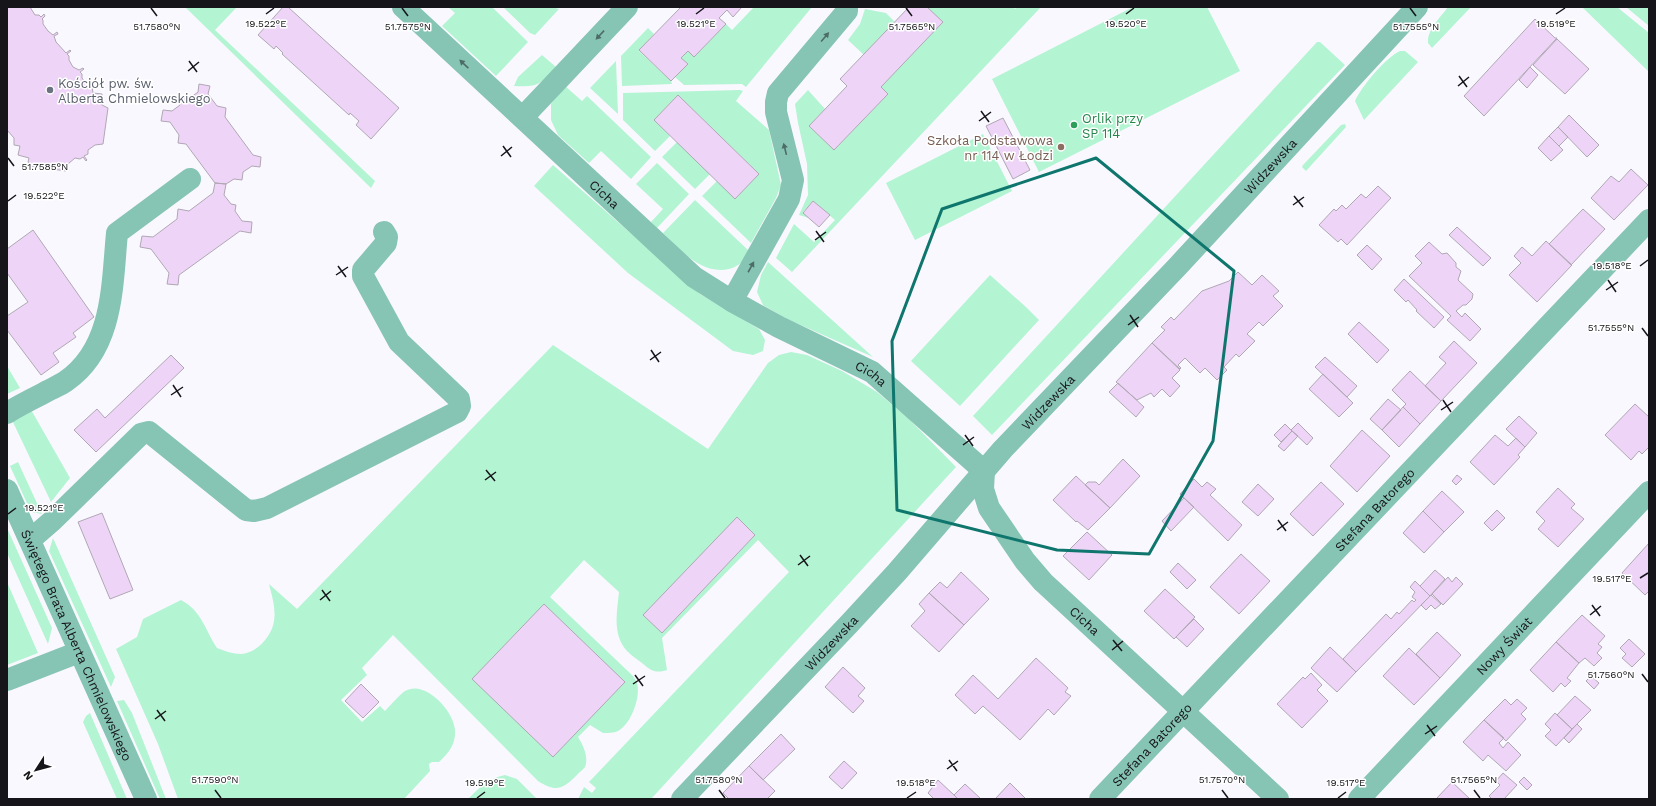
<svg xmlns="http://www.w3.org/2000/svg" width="1656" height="806" font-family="'Work Sans',sans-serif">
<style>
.green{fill:#b3f4d2}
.building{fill:#eed5f8;stroke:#b0a7b4}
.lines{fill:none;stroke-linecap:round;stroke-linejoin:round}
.minor{stroke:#86c4b4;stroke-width:22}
.oneway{fill:#4e6c67}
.marked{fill:none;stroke:#0f766e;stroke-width:3;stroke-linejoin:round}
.ticks{fill:none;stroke:#16151a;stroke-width:1.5}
.worship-dot{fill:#6b7280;stroke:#fff;stroke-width:1.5}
.leisure-dot{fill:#2e9e5b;stroke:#fff;stroke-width:1.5}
.education-dot{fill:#8d6e63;stroke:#fff;stroke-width:1.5}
.labels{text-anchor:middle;stroke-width:3;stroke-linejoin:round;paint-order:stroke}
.worship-label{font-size:13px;fill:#5b616d;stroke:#fff;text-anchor:start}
.leisure-label{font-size:13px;fill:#27864d;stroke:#fff;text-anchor:start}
.education-label{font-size:13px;fill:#785e54;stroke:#fff;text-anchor:end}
.street-label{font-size:13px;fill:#16151a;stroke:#fff}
.ticks-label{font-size:10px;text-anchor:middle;fill:#16151a;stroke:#fff;stroke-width:3;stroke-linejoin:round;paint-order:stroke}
</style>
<rect width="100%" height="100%" fill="#faf8ff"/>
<path class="green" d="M185 7H237L215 30 375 181 371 188Z
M448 7H492L528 42 496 76 442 26 455 13Z
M503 7H552L559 9 535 35 530 33Z
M754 7H812L746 87 742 84 684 85 675 77 688 64 681 58 688 51 694 57 726 24 732 30Z
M927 7H1013L1015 9 1017 7H1041L792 272 776 258 794 224 814 242 835 220 813 201 803 212 809 218 799 215 808 195 807 164 798 123 795 104 808 90 825 109 809 126 834 150 888 94 881 87Z
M1133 7H1207L1240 71 1039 172 992 79Z
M1448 7H1471L1432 48 1428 43C1427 29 1441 17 1448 7Z
M1582 7H1617L1649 33V72Z
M1626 7H1649V26Z
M865 9 886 13 895 22 864 55 848 40 860 24Z
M648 28 654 34 639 51 671 81 672 84 622 86 621 56Z
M1317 42H1320L1345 65 992 435 973 416Z
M1400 51H1405L1418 62 1364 120 1355 101C1362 86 1385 58 1400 51Z
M542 55 556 67C539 85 539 87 514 86L518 77Z
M616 61 618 114 590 88Z
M565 86 582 101 587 96 651 157 631 179 601 151 589 163 558 135 551 120V104Z
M740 90 743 91 736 101 769 130 781 185 776 198 751 243 702 196 717 181 735 198 759 174 678 95 654 120 670 136 655 151 623 120V93Z
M1345 124 1346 127 1306 171 1302 167 1303 165 1341 125Z
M983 134 1012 191 915 240 886 183Z
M677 142 710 174 695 189 662 157Z
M657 163 689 194 657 228 651 222 663 209 636 184Z
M553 165 700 294 759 329 765 340 763 351 753 355 733 351 628 273 534 186Z
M695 200 748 250C746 254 745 259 742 262 739 265 733 268 729 269 701 275 681 250 663 233Z
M768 262 873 357 787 319 763 305 757 292 761 275Z
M990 275 1026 307 1039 320 960 406 911 361Z
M553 345 708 449 768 363 779 355 791 352 807 355 842 371 877 392 909 419 956 467 651 799H578L584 787 592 793 596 788 589 782 789 572 758 540 662 638 667 670C655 674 650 670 642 663 637 659 632 656 627 651 612 635 617 612 619 592L584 560 550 597 632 675C634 677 636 681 637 683 641 697 631 724 618 731 614 733 608 733 603 733L590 725 578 737C583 745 589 757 585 767 583 770 578 773 576 776 562 790 555 792 538 781L393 635 362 668 367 675 341 700 362 722 380 706 385 711C391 705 398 696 405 691 425 679 454 711 455 730 456 744 449 753 439 762H432L429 764 430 771 404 799H178L158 744 116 649 137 637 143 619 181 600C202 611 205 630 217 648 225 651 233 654 241 654 257 653 272 636 274 621 276 609 272 596 269 584L297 609Z
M7 366 20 388 7 394Z
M30 408 70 478 51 502 11 418Z
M18 462 42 514 31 512 10 466Z
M7 528 52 628 48 644 7 553Z
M53 538 115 677 111 687 49 551Z
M7 582 38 653 7 665Z
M124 700 132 713 166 799H160L117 701Z
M90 713 127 799H117L83 722 86 716Z
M505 775 517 779 537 799H468C479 788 489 778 505 775Z"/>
<path class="building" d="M7 7H30L35 15H39L41 17 44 14 45 16 42 19 43 20V24L48 31 53 35 57 32 58 34 54 36 56 42 66 53 70 50 71 51 67 54 69 56V60L73 67 79 70 83 68 84 69 80 72 82 74V78L87 85 92 86 93 93 102 94V105L108 108 103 144 95 145 88 150V154L84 156 87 160 86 161 83 157 80 159 75 158 68 164 67 170 66 171 31 166 28 162 29 158 18 155 20 146 14 145V138L7 130Z
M283 7H288L399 108 371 139 356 125 359 121 350 113 349 115 282 54 283 53 276 46 274 49 258 35Z
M681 7H742L733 17 727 10 719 18 726 24 694 57 688 51 681 58 688 64 671 81 639 50Z
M909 7H927L943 22 881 87 888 94 834 150 809 126 847 86 840 79Z
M1535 19 1555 38H1557L1484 116 1464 96Z
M1557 39 1589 69 1565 94 1533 65Z
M1530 67 1538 75 1527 88 1519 80Z
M199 84 210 86 208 94 217 106 226 108 225 117 253 155 261 157 260 167 252 166 243 172 242 180 234 179 226 184 215 183 186 144 178 143 179 135 170 122 161 121 163 110 172 111 180 105 181 97 190 98 198 92Z
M678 95 759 174 735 199 654 120Z
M1569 115 1599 145 1587 157 1558 127Z
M1003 118 1030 170 1013 179 986 126Z
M1558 127 1568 137 1559 146 1549 136Z
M1549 136 1563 150 1551 161 1538 148Z
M1631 169 1648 185 1614 220 1591 198 1611 176 1619 182Z
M215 183 226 184 224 195 231 204 236 205 235 211 242 221 252 222 251 233 240 231 179 275 178 285 167 284 169 273 151 249 140 247 142 236 153 237 177 219 178 209 189 211 213 193Z
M1378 186 1391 198 1347 245 1341 239 1338 242 1319 225 1334 209 1336 211 1342 205 1346 209 1361 194 1366 198Z
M813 201 830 215 819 227 803 213Z
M1583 209 1605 229 1571 265 1549 244Z
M1457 227 1491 258 1483 266 1449 235Z
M33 230 94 317 73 333 76 337 53 353 59 362 41 375 7 330V316L28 302 7 273V249Z
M1546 241 1572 265 1537 302 1509 275 1521 263 1514 256 1522 247 1532 256Z
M1429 242 1442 254 1447 253 1456 263V267L1461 271 1458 280 1473 294 1472 299 1466 305H1463L1456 311 1462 317 1465 313 1481 329 1470 341 1447 320 1451 316 1409 276 1422 263 1415 256Z
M1367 245 1382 259 1372 270 1357 255Z
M1238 272 1252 285 1262 275 1279 291 1273 296 1283 306 1263 326 1259 322 1247 334 1255 341 1239 357 1236 354 1224 367 1227 370 1217 380 1205 368 1200 373 1185 358 1178 365 1181 368 1180 369 1152 343 1165 330 1161 327 1171 317 1174 320 1202 291 1229 281Z
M1404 279 1444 317 1434 328 1416 311 1417 310 1408 300 1406 302 1394 290Z
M1359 322 1389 350 1377 363 1348 334Z
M1454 341 1477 363 1441 401 1425 386 1446 363 1439 357Z
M1152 343 1180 370 1172 378 1180 386 1170 397 1162 389 1154 397 1151 393 1137 400 1116 382Z
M171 355 184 368 96 452 74 430 97 409 105 418Z
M1325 357 1357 386 1347 397 1315 367Z
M1410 371 1441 401 1420 424 1403 407 1406 404 1392 390Z
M1323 374 1353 403 1339 417 1309 389Z
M1118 383 1144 407 1136 417 1109 392Z
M1388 399 1401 410 1382 430 1370 419Z
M1635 404 1649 417V447L1642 454 1639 451 1631 460 1605 435Z
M1403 407 1420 424 1399 447 1382 430Z
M1519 416 1537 433 1525 447 1506 429Z
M1298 423 1313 438 1307 445 1291 430Z
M1285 424 1292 431 1281 442 1274 435Z
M1362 430 1390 456 1357 492 1330 466Z
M1292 431 1298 436 1284 451 1278 446Z
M1495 435 1508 446 1516 438 1525 447 1518 455 1520 457 1494 485 1470 462Z
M1123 459 1140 476 1110 508 1085 485 1088 482H1096L1099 485Z
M1457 475 1462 479 1456 485 1452 481Z
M1076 476 1110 508 1088 530 1077 521 1076 522 1053 500Z
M1194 479 1202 487 1207 482 1216 489 1210 495 1242 525 1228 541 1180 494Z
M1321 482 1344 504 1313 536 1290 514Z
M1258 484 1274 499 1258 516 1242 502Z
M1558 488 1575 504 1571 508 1584 519 1558 547 1538 529 1545 521 1536 512Z
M1442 491 1464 512 1444 532 1423 511Z
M1184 498 1194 507 1171 531 1162 521Z
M1497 510 1505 518 1492 531 1484 523Z
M1423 511 1444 532 1424 553 1403 533Z
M102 513 133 590 110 599 78 522Z
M737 517 755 535 662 633 643 615Z
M1087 532 1112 555 1089 580 1063 556Z
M1649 543V591L1645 595 1622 573Z
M1241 554 1270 581 1239 614 1210 587Z
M1178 563 1196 580 1187 589 1170 572Z
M1435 570 1445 579 1430 596 1420 586Z
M961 572 989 599 964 625 929 593 940 582 947 588Z
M1448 577 1452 582 1456 577 1463 584 1443 605 1432 594Z
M1415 581 1430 596 1356 672 1343 659 1386 614 1391 619 1397 612 1399 614 1412 600 1414 602 1416 600 1412 597 1415 592 1410 587Z
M1165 589 1195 617 1174 639 1144 611Z
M929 593 964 625 939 652 911 626 925 611 919 604Z
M1431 595 1441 604 1435 609 1431 605 1426 610 1421 605Z
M544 604 625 682 553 757 472 679Z
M1582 615 1605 636 1598 644 1602 647 1597 653 1602 658 1594 666 1585 658 1579 663 1556 642Z
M1194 619 1204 629 1187 647 1176 637Z
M1437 632 1461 655 1440 678 1416 654Z
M1629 639 1645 654 1632 667 1622 658 1626 654 1620 648Z
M1556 642 1579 663 1567 678 1571 681 1565 687 1561 683 1553 692 1530 670Z
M1330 647 1356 672 1337 692 1311 668Z
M1409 648 1440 678 1414 705 1383 676Z
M1036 658 1068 688 1065 692 1071 696 1054 715 1048 709 1020 740 983 706 975 714 955 695 973 675 998 699Z
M843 667 865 688 858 696 864 701 853 713 825 687Z
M1311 673 1322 685 1317 690 1328 701 1302 728 1277 704 1303 677 1305 679Z
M1591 676 1599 683 1594 689 1586 681Z
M361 684 379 702 363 718 345 701Z
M1575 696 1591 710 1572 729 1557 715Z
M1505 699 1511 705 1517 699 1527 708 1521 714 1526 719 1506 741 1484 720Z
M1555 713 1572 729 1556 746 1545 736 1551 730 1545 724Z
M1484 720 1504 738 1499 743 1503 748 1508 742 1521 755 1506 771 1488 755 1483 761 1463 742Z
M1577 724 1582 729 1569 743 1564 738Z
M781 734 795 749 763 780 749 766Z
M844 761 857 773 842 789 829 777Z
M749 766 775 791 767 799H729L723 793Z
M1503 773 1517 785 1504 799H1492L1489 796 1500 785 1496 781Z
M1524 777 1532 785 1527 790 1519 782Z
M938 780 954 795 958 799H934L928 793Z
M1452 782 1470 799H1436Z
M1010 783 1026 799H995Z
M965 784 981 799H958L954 795Z"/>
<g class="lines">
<g class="minor">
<path id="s1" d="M403 7 694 277 732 301 779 327 872 372 984 471 983 489 989 508 1025 561 1043 582 1278 799"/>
<path d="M523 117 627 7"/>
<path d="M732 301 789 199 793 180 776 112V102L778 93 847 11V7"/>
<path d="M7 413C18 406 30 400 42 394 50 389 59 386 66 381 114 348 112 284 117 233L190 179"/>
<path id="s2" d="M7 490 146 799"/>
<path d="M30 540 52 521 141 434 149 432 246 510 254 511 267 508 457 412 460 406 459 399 399 342 363 276V270L386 243 387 237 384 232"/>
<path d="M7 680 79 652"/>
<path id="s3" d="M682 799 849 624 897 572 1003 449 1178 266 1417 7"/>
<path id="s4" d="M1100 799 1649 220"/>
<path id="s5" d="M1359 799 1649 492"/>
</g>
</g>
<defs><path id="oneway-solid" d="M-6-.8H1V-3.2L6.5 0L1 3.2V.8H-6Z"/></defs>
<g class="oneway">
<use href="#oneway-solid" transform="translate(600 35) rotate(133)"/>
<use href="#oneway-solid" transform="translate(825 37) rotate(-50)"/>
<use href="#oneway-solid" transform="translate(464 64) rotate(-137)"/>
<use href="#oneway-solid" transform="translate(785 149) rotate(-104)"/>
<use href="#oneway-solid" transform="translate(751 267) rotate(-61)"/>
</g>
<path class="marked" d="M1096 158 1234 271 1213 441 1149 554 1057 550 897 510 892 341 942 209Z"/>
<path class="ticks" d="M151 8 157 16M402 8 408 16M906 8 912 16M1410 8 1416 16M266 14 274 8M696 14 704 8M1126 14 1134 8M1556 14 1565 8M189 61 197 72M188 71 199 62M1459 76 1467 87M1458 86 1469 77M981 111 989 122M979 121 991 112M503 146 511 157M501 156 512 147M8 158 14 166M1294 196 1303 207M8 201 16 195M1293 205 1304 197M816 231 824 242M815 240 826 232M338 266 346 277M1640 266 1648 260M336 275 348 267M1608 280 1616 292M1606 290 1618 282M1130 315 1138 327M1128 325 1139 317M1642 328 1648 336M651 350 659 362M650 360 661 352M173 385 181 397M171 395 183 387M1443 400 1451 412M1441 410 1453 402M965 435 973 446M963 445 974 437M486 470 495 481M485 480 496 472M8 514 16 508M1278 520 1286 531M1277 530 1288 522M800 555 808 566M798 565 810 556M1640 578 1648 573M322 590 330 601M320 600 331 591M1592 605 1600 616M1590 615 1601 606M1113 640 1122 651M1112 650 1123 641M1642 674 1648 682M635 675 643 686M633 684 645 676M157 710 165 721M155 719 166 711M1427 725 1435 736M1425 734 1437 726M949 760 957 771M947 769 958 761M215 790 221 798M719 790 725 798M1222 790 1228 798M1474 790 1480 798M477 798 485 792M907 798 916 792M1338 798 1346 792"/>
<circle class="worship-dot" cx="50" cy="90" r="4"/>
<circle class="leisure-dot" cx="1074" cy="125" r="4"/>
<circle class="education-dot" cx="1061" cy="147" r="4"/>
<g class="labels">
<g class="worship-label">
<text x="58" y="88">Kościół pw. św.<tspan x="58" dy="15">Alberta Chmielowskiego</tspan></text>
</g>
<g class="leisure-label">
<text x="1082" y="123">Orlik przy<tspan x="1082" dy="15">SP 114</tspan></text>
</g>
<g class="education-label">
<text x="1053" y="145">Szkoła Podstawowa<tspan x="1053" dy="15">nr 114 w Łodzi</tspan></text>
</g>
<g class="street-label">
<text dy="5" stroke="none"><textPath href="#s3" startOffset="864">Widzewska</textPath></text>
<text dy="5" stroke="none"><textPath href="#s1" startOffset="275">Cicha</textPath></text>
<text dy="5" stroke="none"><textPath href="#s1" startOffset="599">Cicha</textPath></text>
<text dy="5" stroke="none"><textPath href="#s3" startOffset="540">Widzewska</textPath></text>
<text dy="5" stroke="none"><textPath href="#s4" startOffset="399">Stefana Batorego</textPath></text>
<text dy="5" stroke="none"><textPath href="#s1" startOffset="935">Cicha</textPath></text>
<text dy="5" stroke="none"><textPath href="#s3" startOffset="216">Widzewska</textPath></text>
<text dy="5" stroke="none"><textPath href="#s2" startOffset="170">Świętego Brata Alberta Chmielowskiego</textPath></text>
<text dy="5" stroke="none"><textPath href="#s5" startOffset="211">Nowy Świat</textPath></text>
<text dy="5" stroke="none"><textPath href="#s4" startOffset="75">Stefana Batorego</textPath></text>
</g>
</g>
<g class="ticks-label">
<text x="266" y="27">19.522°E</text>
<text x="696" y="27">19.521°E</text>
<text x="1126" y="27">19.520°E</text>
<text x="1556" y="27">19.519°E</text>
<text x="157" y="30">51.7580°N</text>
<text x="408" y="30">51.7575°N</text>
<text x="912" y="30">51.7565°N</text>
<text x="1416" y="30">51.7555°N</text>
<text x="45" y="170">51.7585°N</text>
<text x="44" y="199">19.522°E</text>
<text x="1612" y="269">19.518°E</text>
<text x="1611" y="331">51.7555°N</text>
<text x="44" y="511">19.521°E</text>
<text x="1612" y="582">19.517°E</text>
<text x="1611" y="678">51.7560°N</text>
<text x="215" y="783">51.7590°N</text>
<text x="719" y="783">51.7580°N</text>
<text x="1222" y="783">51.7570°N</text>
<text x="1474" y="783">51.7565°N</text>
<text x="485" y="786">19.519°E</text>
<text x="916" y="786">19.518°E</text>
<text x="1346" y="786">19.517°E</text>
</g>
<rect width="1656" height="806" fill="none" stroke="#16151a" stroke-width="16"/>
<g transform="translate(36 770) rotate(234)" stroke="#ffffff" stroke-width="3" paint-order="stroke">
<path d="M0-3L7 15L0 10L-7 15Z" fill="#16151a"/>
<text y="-6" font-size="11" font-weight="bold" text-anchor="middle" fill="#16151a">N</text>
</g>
</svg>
